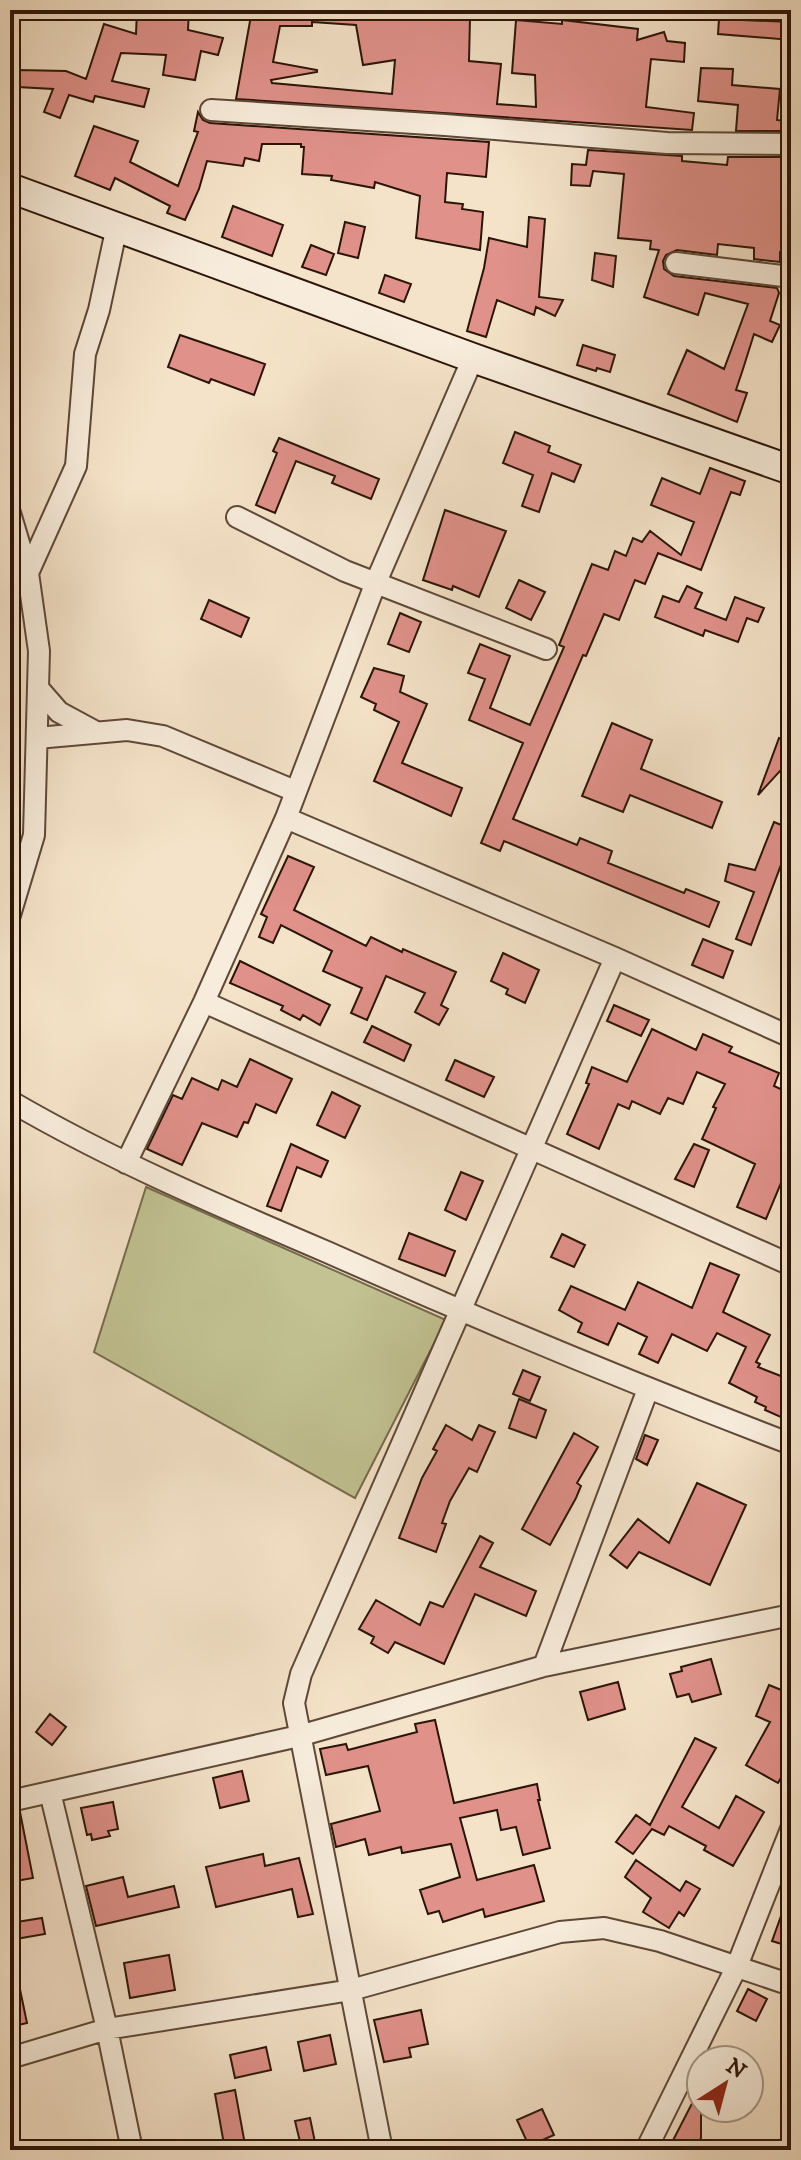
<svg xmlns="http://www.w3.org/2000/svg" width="801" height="2160" font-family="'IM FELL DW Pica',serif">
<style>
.green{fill:#c2c292;stroke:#766b4d;stroke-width:2}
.building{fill:#e0918a;stroke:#2b1408;stroke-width:2;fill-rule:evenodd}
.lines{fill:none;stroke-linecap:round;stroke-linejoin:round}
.street-casing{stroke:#5e4838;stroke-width:24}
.secondary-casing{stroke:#2b1408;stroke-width:32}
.street{stroke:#f8eddc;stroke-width:20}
.secondary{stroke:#f8eddc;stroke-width:28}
</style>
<rect width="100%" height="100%" fill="#f5e3c9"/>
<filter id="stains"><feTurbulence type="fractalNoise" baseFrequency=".0025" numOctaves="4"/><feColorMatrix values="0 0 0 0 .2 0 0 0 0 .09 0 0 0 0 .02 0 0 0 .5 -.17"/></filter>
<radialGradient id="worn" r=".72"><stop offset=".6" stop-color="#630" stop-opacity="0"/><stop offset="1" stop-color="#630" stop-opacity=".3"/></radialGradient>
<path class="green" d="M146 1187 446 1320 355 1498 94 1352Z"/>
<path class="building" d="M137 10H189L188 30 223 38 218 55 201 51 195 80 163 75 166 55 121 53 112 81 149 89 144 107 95 96 93 102 69 95 60 118 44 112 53 89 18 87 19 70 66 71 86 79 104 24 136 34Z
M252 10H344L375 13V10L409 16V11L470 18 469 61 501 64 497 104 536 107 535 75 512 73 516 20 562 24V20L638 29 637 40 664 32 667 41 685 43 684 62 651 59 646 107 694 113 692 130 236 99ZM312 22 356 25 363 65 395 60 392 94 272 83 271 80 317 72V70L273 62 280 26H312Z
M719 19 791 22V40L718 34Z
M701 68 733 69 732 85 780 89 777 120 791 122V131H736L738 105 698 101Z
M198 112 203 120 210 123 489 142 486 177 447 173 445 202 463 204 462 209 483 212 480 250 416 238 420 196 375 182 374 188 331 180 332 176 302 174 304 147H301V144H262L259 161 245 158 243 166 207 161 199 189 185 220 167 213 170 206 115 178 110 190 75 176 94 126 138 141 130 162 178 186 198 132 194 131Z
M588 150 682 156V161L727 165 728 157H791V253L780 252V262L754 259V248L718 244 717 255 677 250 666 255 663 261 664 269 674 276 777 288 779 293 770 321 780 325 772 342 754 334 743 369 736 390 747 393 737 422 668 394 687 350 724 369 748 304 705 293 698 315 644 297 659 250 650 249 651 241 618 238 624 174 593 171 590 186 571 185 572 164 586 165Z
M233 206 283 225 272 256 222 237Z
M529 217 545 219 539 297 563 300 555 316 536 307 534 315 497 300 486 337 467 331 484 268 489 238 527 247Z
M345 222 365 227 358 258 338 253Z
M311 245 334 254 326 275 302 267Z
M595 253 616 256 613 287 592 280Z
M385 275 411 284 404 302 379 293Z
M180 335 265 364 254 395 211 379 209 383 168 367Z
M583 345 615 355 610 372 597 368 596 371 577 365Z
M515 432 550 446 548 452 581 465 574 482 552 473 539 512 522 506 533 475 503 463Z
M279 438 379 479 371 499 332 483 335 476 296 461 275 513 256 505 277 453 273 451Z
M710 468 745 481 740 495 731 492 701 570 658 553 645 584 635 580 619 620 604 614 586 656 583 655 513 819 577 845 580 838 612 851 608 863 684 893 686 889 719 902 709 927 504 841 500 851 481 843 523 743 469 720 485 679 468 673 480 644 510 656 490 708 530 725 564 647 559 645 592 564 608 570 615 551 626 556 633 538 642 542 650 531 681 555 694 522 651 505 662 478 700 494Z
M445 510 506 531 479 597 453 586 452 590 423 580Z
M519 580 545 592 531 620 506 608Z
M687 586 702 593 695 608 726 620 735 597 764 608 758 622 747 618 738 642 705 630 703 636 655 617 663 596 679 602Z
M209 600 249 618 241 637 201 619Z
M400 613 421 622 409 652 388 644Z
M374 668 404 676 400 692 427 704 402 763 462 788 451 816 374 781 399 722 374 710 376 704 361 697Z
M612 723 652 740 641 769 722 802 712 828 630 795 623 812 582 796Z
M779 738 791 742V759L758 795Z
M774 822 791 829V838L751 945 736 939 754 892 725 881 729 864 755 870Z
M288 856 314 867 294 910 366 946 371 937 402 952 403 949 456 972 441 1005 448 1009 439 1025 415 1012 425 993 386 976 367 1020 351 1013 362 988 323 971 332 951 281 925 273 943 259 937 267 917 261 914Z
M703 939 733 951 723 978 692 965Z
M503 953 539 970 525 1003 506 994 508 989 491 981Z
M240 961 330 1005 320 1025 303 1015 300 1020 281 1010 283 1006 230 983Z
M614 1005 649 1020 641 1036 607 1021Z
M372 1026 411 1045 404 1061 364 1042Z
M652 1029 696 1050 703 1034 732 1047 729 1052 779 1073 774 1086 791 1094V1159L766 1219 737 1207 755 1164 702 1139 716 1108 713 1107 725 1084 697 1072 683 1104 668 1098 660 1114 632 1101 629 1109 618 1104 599 1149 567 1134 589 1084 586 1083 592 1067 627 1082Z
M250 1059 292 1079 276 1113 256 1104 248 1123 244 1122 237 1137 202 1123 182 1165 147 1149 173 1095 182 1099 192 1078 218 1090 222 1080 237 1087Z
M455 1060 494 1077 484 1097 446 1080Z
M332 1092 360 1106 345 1138 317 1125Z
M291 1144 328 1161 321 1177 297 1167 281 1211 267 1206Z
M694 1144 709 1150 694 1187 675 1179Z
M461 1172 483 1181 466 1220 445 1210Z
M409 1233 455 1251 445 1276 399 1259Z
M562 1234 585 1245 574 1267 551 1257Z
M710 1263 739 1275 723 1312 770 1335 756 1362 760 1364 758 1367 791 1380V1397L783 1418 765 1410 766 1407 755 1402 757 1397 729 1383 746 1347 717 1333 707 1351 672 1334 658 1363 639 1354 647 1337 618 1323 608 1345 578 1332 582 1323 559 1310 571 1286 625 1310 638 1282 692 1308Z
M523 1370 540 1377 530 1401 513 1394Z
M519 1399 546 1410 536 1438 509 1428Z
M446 1425 472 1440 479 1425 495 1432 477 1472 469 1468 450 1501 442 1523 446 1524 436 1552 399 1538 422 1478 437 1451 433 1449Z
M574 1433 598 1447 577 1483 581 1486 576 1498 550 1545 522 1529Z
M645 1435 658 1440 647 1465 636 1459Z
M697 1483 746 1505 710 1585 639 1552 627 1568 610 1555 638 1519 669 1543Z
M480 1536 493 1543 480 1567 536 1591 526 1616 475 1594 444 1664 395 1642 388 1653 371 1643 374 1637 359 1629 376 1600 420 1625 430 1602 443 1607Z
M711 1659 721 1694 692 1702 689 1694 677 1697 670 1674 682 1671 681 1667Z
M618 1682 625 1709 588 1720 580 1692Z
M769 1685 791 1694V1760L778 1783 746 1765 770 1722 756 1716Z
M50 1714 66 1727 52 1745 36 1732Z
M435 1720 454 1803 537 1784 540 1800H538L550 1848 523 1855 516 1827 501 1830 497 1810 460 1818 477 1880 534 1865 544 1901 485 1917 483 1909 443 1922 439 1911 428 1914 420 1890 460 1877 451 1844 402 1853 401 1847 369 1855 365 1839 336 1847 331 1824 380 1811 368 1766 326 1775 320 1749 346 1744 348 1750 417 1732 415 1724Z
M695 1738 716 1748 682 1807 719 1828 736 1796 764 1812 733 1866 704 1850 706 1846 669 1826 664 1835 652 1829 633 1854 616 1842 636 1815 650 1825Z
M242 1771 249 1801 220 1808 213 1778Z
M113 1802 118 1829 108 1831 110 1836 92 1840 91 1834 87 1835 81 1808Z
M20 1812 33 1878 10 1882V1814Z
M263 1854 265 1866 299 1858 313 1914 298 1917 292 1889 216 1907 206 1867Z
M636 1860 680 1891 686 1881 700 1889 684 1916 679 1912 669 1928 643 1912 651 1898 625 1877Z
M123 1877 128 1897 174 1886 179 1907 96 1926 86 1886Z
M789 1894 791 1895V1947L772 1941Z
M42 1918 45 1934 10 1940V1923Z
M169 1955 175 1990 130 1998 124 1963Z
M17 1975 27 2023 10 2027V1976Z
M748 1989 767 1999 756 2021 737 2011Z
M421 2010 428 2044 409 2048 411 2057 384 2062 374 2020Z
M330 2035 336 2064 304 2071 298 2042Z
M266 2047 271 2070 235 2078 230 2055Z
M701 2086V2138L695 2150H668Z
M235 2090 246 2150H225L215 2094Z
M542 2109 554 2135 529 2146 517 2120Z
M310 2118 316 2147 302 2150 295 2121Z"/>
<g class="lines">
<g class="street-casing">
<path id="street" d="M211 110 445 125 667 143 791 144
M676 263 791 277
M10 513 28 573 39 651 34 835 10 915
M237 517 345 571 546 649
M28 573 76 466 85 354 99 310 117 226
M38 688 59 712 96 732
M37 738 127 730 163 736 295 791
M286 818 615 958 791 1037
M204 1002 791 1265
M10 1101C111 1160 219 1206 327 1252 480 1320 634 1384 791 1444
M126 1163 204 1002 286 818 376 582 473 358
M544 1666 648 1389
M50 1792 107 2029 132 2150
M10 1801 299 1736 544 1666 791 1615
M10 2058 107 2029 351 1990 560 1932 604 1928 660 1941 791 1985
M382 2150 294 1703 301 1674 615 958
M646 2150 737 1966 791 1829"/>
</g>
<g class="secondary-casing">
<path id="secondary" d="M10 188 473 358 791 470"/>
</g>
<use href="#street" class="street"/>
<use href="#secondary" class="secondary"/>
</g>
<rect width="801" height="2160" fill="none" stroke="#f5e3c9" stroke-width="40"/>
<rect x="12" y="12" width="777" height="2136" fill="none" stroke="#2b1408" stroke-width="4"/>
<rect x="20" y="20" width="761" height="2120" fill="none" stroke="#2b1408" stroke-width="2"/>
<g transform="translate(725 2084) rotate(36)"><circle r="38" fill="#f8eddc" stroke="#a69687" stroke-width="2"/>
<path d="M0-6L14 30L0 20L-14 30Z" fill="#8f2418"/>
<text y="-12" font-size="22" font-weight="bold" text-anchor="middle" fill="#2b1408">N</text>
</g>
<rect width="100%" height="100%" filter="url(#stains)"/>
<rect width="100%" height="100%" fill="url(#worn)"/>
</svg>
